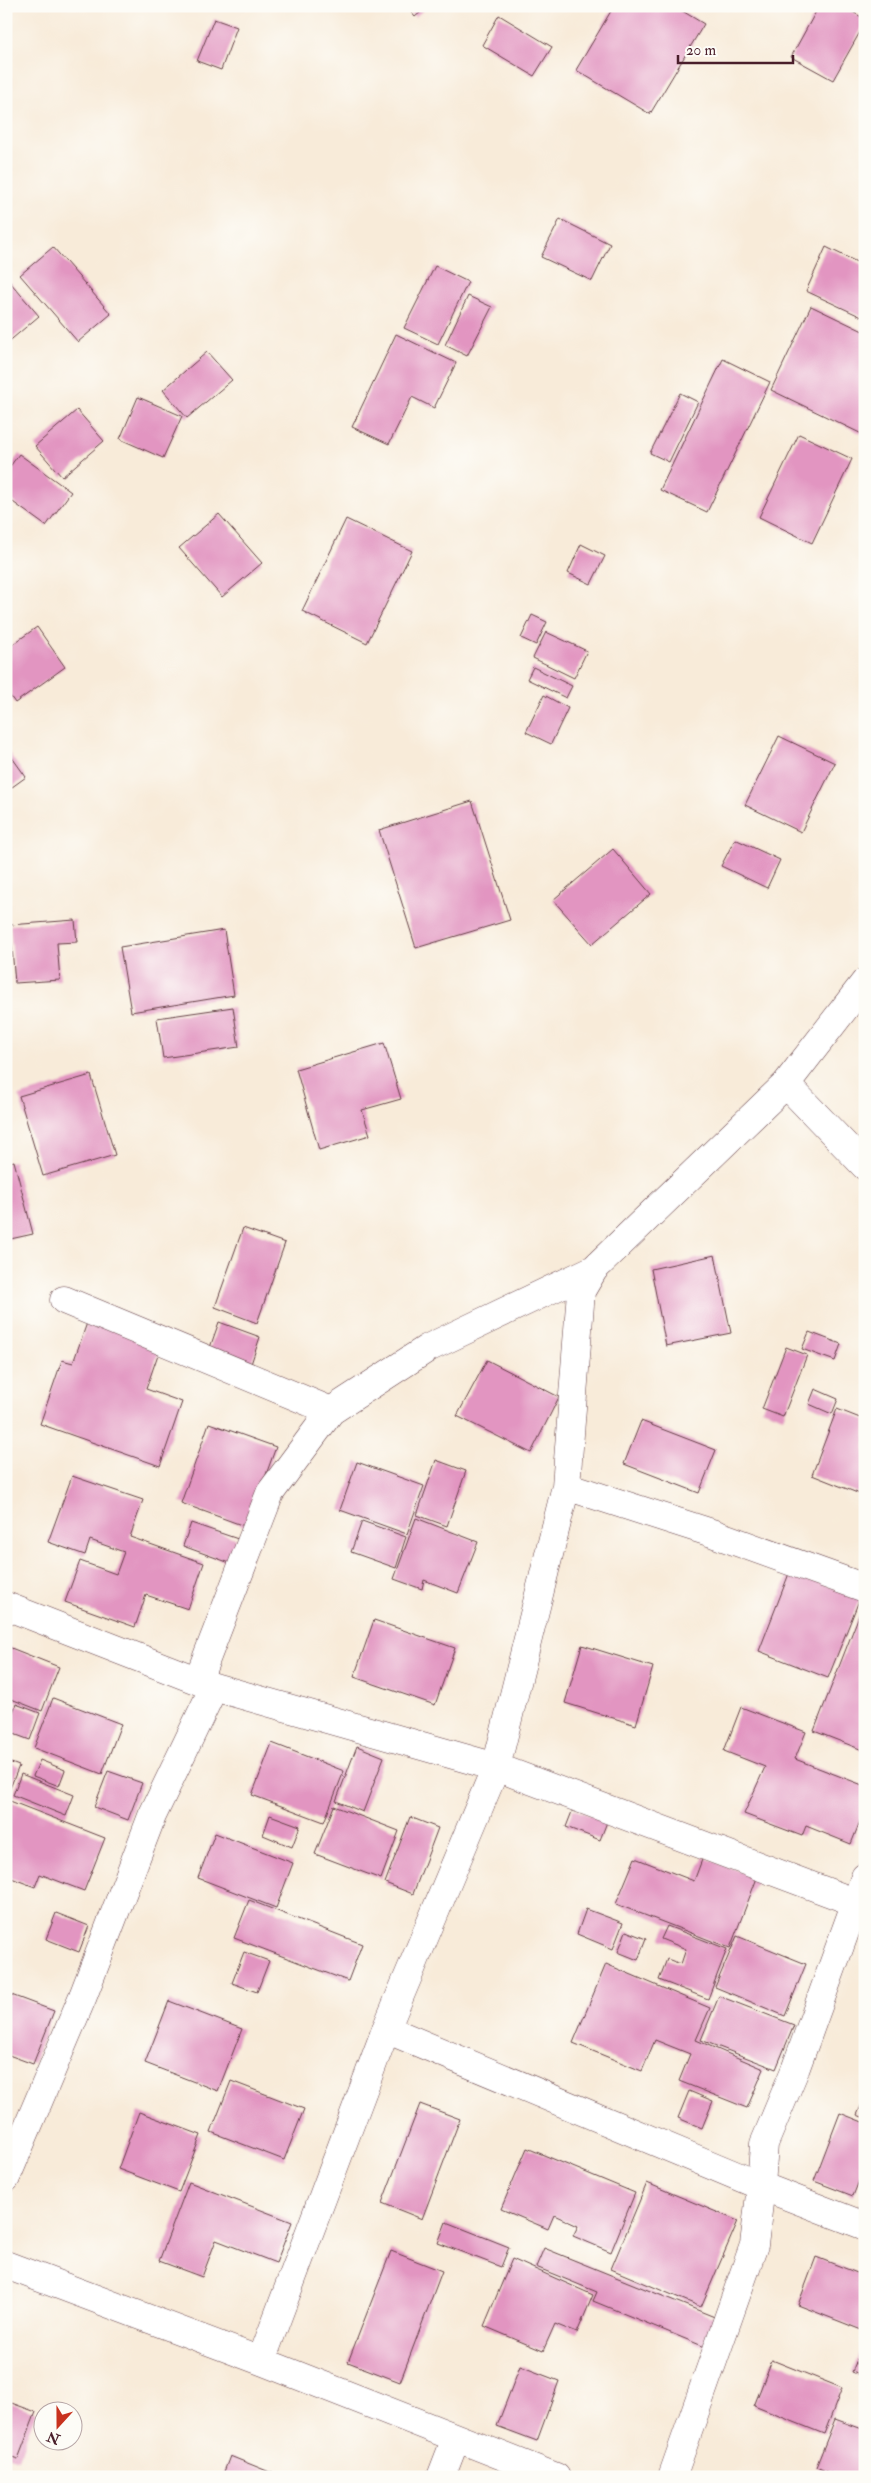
<svg xmlns="http://www.w3.org/2000/svg" width="871" height="2483" font-family="'IM FELL Double Pica',serif">
<style>
.building{fill:#e295c1}
.lines{fill:none;stroke-linecap:round;stroke-linejoin:round}
.street-casing{stroke:#643e45;stroke-width:29}
.street{stroke:#fff;stroke-width:28}
</style>
<rect width="100%" height="100%" fill="#fdfcf7"/>
<filter id="ink" filterUnits="userSpaceOnUse"><feTurbulence type="fractalNoise" baseFrequency=".02" numOctaves="2"/><feDisplacementMap in="SourceGraphic" scale="10" xChannelSelector="R" yChannelSelector="G"/><feConvolveMatrix kernelMatrix="1 2 1 2 8 2 1 2 1" color-interpolation-filters="sRGB"/></filter>
<filter id="wash" filterUnits="userSpaceOnUse"><feTurbulence type="fractalNoise" baseFrequency=".0096" numOctaves="4" result="noise"/><feDisplacementMap in="SourceGraphic" scale="20" xChannelSelector="R" yChannelSelector="G"/><feGaussianBlur stdDeviation="1.12" result="paint"/><feColorMatrix in="noise" values="0 0 0 0 0 0 0 0 0 0 0 0 0 0 0 0 0 1.4 0 .05"/><feComposite in="paint" operator="in"/></filter>
<g filter="url(#wash)">
<rect width="100%" height="100%" fill="#f8ebd9"/>
<g id="blocks">
<path class="building" d="M406 6H428L415 17Z
M614 6H674L704 24 650 114 576 70Z
M819 6H842L865 19V23L833 80 791 57Z
M499 15 552 47 534 76 482 45Z
M214 19 237 27 221 70 197 61Z
M560 219 610 244 592 281 541 257Z
M53 247 111 314 78 342 20 275Z
M826 247 865 266 864 318 806 291Z
M435 266 468 282 438 344 404 328Z
M10 282 39 316 6 344V285Z
M468 296 492 307 467 356 445 345Z
M811 306 865 332 864 435 771 390Z
M396 334 456 363 434 408 412 397 389 444 352 427Z
M207 352 232 380 187 418 163 390Z
M723 359 770 382 707 512 660 490Z
M680 393 698 402 669 462 650 453Z
M138 397 182 416 163 458 120 439Z
M77 410 104 441 62 477 35 446Z
M799 434 852 459 812 543 759 517Z
M19 454 71 492 46 526 6 497V472Z
M219 514 262 563 222 597 179 548Z
M346 519 412 551 367 643 302 611Z
M581 544 605 556 591 584 568 573Z
M532 615 547 622 536 645 521 638Z
M37 627 65 667 15 703 6 690V649Z
M546 632 587 651 574 678 533 658Z
M533 667 572 686 566 698 527 679Z
M544 695 568 708 551 744 526 732Z
M779 736 835 763 801 832 745 805Z
M6 749 26 777 8 790 6 788Z
M472 801 510 920 416 948 379 830Z
M735 839 780 860 767 888 721 866Z
M613 849 651 894 592 944 553 900Z
M75 920 77 942 57 943 60 980 15 983 10 925Z
M224 930 234 995 131 1012 120 947Z
M233 1007 239 1047 163 1058 157 1018Z
M384 1043 401 1099 362 1110 370 1135 319 1150 296 1069Z
M91 1075 115 1155 43 1176 19 1096Z
M14 1161 33 1234 6 1240V1163Z
M243 1228 285 1243 257 1323 215 1307Z
M715 1255 731 1333 666 1346 651 1269Z
M89 1317 162 1343 146 1389 182 1402 160 1466 40 1424 62 1360 73 1363Z
M219 1322 260 1337 249 1370 207 1356Z
M809 1332 841 1344 835 1361 802 1349Z
M786 1347 807 1355 783 1417 762 1409Z
M487 1360 559 1397 531 1453 457 1416Z
M815 1389 838 1399 832 1414 809 1404Z
M837 1409 865 1420V1496L812 1475Z
M641 1421 716 1450 699 1493 624 1464Z
M209 1423 276 1447 247 1527 181 1503Z
M436 1460 466 1471 447 1526 417 1515Z
M357 1462 424 1486 407 1534 340 1510Z
M72 1476 143 1500 130 1537 204 1563 188 1609 146 1595 135 1627 65 1602 80 1561 116 1574 124 1552 90 1540 85 1555 48 1542Z
M416 1518 478 1542 458 1593 424 1580 422 1589 394 1579Z
M362 1521 406 1537 396 1568 351 1552Z
M191 1523 238 1539 230 1563 183 1546Z
M790 1571 860 1598 828 1678 759 1651Z
M865 1600V1751L814 1731Z
M374 1620 455 1648 435 1705 354 1677Z
M582 1645 653 1667 636 1725 565 1703Z
M6 1646 59 1667 42 1711 6 1697Z
M53 1698 121 1724 102 1774 34 1748Z
M16 1704 40 1713 30 1740 6 1731Z
M741 1707 806 1732 795 1759 865 1786V1809L851 1844 806 1826 802 1836 744 1814 765 1767 724 1751Z
M272 1743 344 1771 324 1822 252 1795Z
M357 1746 384 1757 363 1812 336 1801Z
M40 1760 65 1770 59 1786 33 1776Z
M6 1761 19 1766 6 1798Z
M108 1771 142 1783 128 1820 94 1807Z
M21 1774 74 1795 66 1816 13 1795Z
M10 1801 105 1838 84 1891 40 1874 35 1887 6 1876V1811Z
M334 1806 399 1831 381 1879 315 1854Z
M573 1809 607 1822 600 1840 566 1827Z
M270 1815 300 1826 292 1847 263 1835Z
M410 1817 438 1828 413 1894 385 1883Z
M215 1833 293 1863 276 1908 198 1878Z
M703 1857 757 1878 730 1948 616 1904 635 1858 694 1881Z
M249 1900 362 1944 348 1981 234 1938Z
M586 1909 623 1923 613 1949 577 1934Z
M56 1913 89 1926 79 1952 46 1939Z
M667 1926 727 1949 708 1999 659 1980 667 1959 681 1964 686 1949 661 1939Z
M626 1931 646 1939 638 1960 618 1952Z
M737 1936 806 1964 785 2016 715 1987Z
M244 1952 269 1961 257 1992 232 1983Z
M606 1964 710 2008 696 2040 764 2069 747 2108 679 2081 690 2054 655 2040 642 2071 573 2043Z
M6 1993 54 2011 33 2064 6 2054Z
M719 1996 794 2025 776 2069 701 2040Z
M169 2001 242 2029 218 2091 145 2063Z
M231 2081 304 2109 284 2160 211 2132Z
M689 2091 713 2101 702 2128 678 2118Z
M865 2097V2118L857 2115Z
M420 2104 460 2119 422 2219 382 2203Z
M139 2112 201 2135 179 2192 118 2169Z
M840 2113 865 2123V2166L853 2196 814 2181Z
M527 2148 635 2193 611 2252 573 2236 578 2226 554 2215 548 2229 501 2209Z
M189 2182 292 2222 276 2263 216 2240 202 2277 159 2261Z
M647 2183 738 2221 701 2307 611 2269Z
M446 2222 509 2247 501 2267 438 2243Z
M544 2248 717 2318 705 2347 593 2301 597 2292 536 2267Z
M391 2251 442 2271 400 2382 348 2362Z
M816 2257 865 2276 864 2331 798 2305Z
M512 2259 593 2295 577 2333 555 2324 543 2351 484 2326Z
M865 2339V2377L852 2372Z
M772 2360 842 2388 824 2434 754 2406Z
M520 2366 559 2381 537 2441 497 2426Z
M6 2401 36 2412 18 2459 6 2455Z
M835 2419 865 2430V2477H840L816 2467Z
M230 2456 282 2477H222Z"/>
</g>
</g>
<g filter="url(#ink)">
<use href="#blocks" fill-opacity="0" stroke="#643e45" stroke-width="1"/>
<g class="lines">
<g class="street-casing">
<path id="street" d="M786 1084 865 1166
M64 1300 331 1411
M566 1486 715 1534 865 1588
M6 1606 214 1687 496 1767 865 1906
M198 1680 270 1493 331 1411 428 1348 594 1269
M386 2029 761 2186 764 2144 795 2070 865 1877
M6 2178 83 1996 152 1816 214 1687
M6 2265 261 2361 556 2477
M261 2361 386 2029 496 1767 566 1486 581 1291 594 1269 786 1084 865 982
M441 2477 456 2438
M672 2477 754 2245 761 2186 865 2226"/>
</g>
<use href="#street" class="street"/>
</g>
</g>
<rect width="871" height="2483" fill="none" stroke="#fdfcf7" stroke-width="25"/>
<g transform="translate(58 2426) rotate(201)"><circle r="24" fill="#fdfcf7" stroke="#b5a4a5"/>
<path d="M0-4L9 19L0 12L-9 19Z" fill="#c8321e"/>
<text y="-8" font-size="14" font-weight="bold" text-anchor="middle" fill="#4a1f2b">N</text>
</g>
<path d="M678 55v8h115v-8" fill="none" stroke="#4a1f2b" stroke-width="2.5"/>
<text x="686" y="55" font-size="15" fill="#4a1f2b" stroke="#fdfcf7" stroke-width="4" paint-order="stroke">20 m</text>
</svg>
